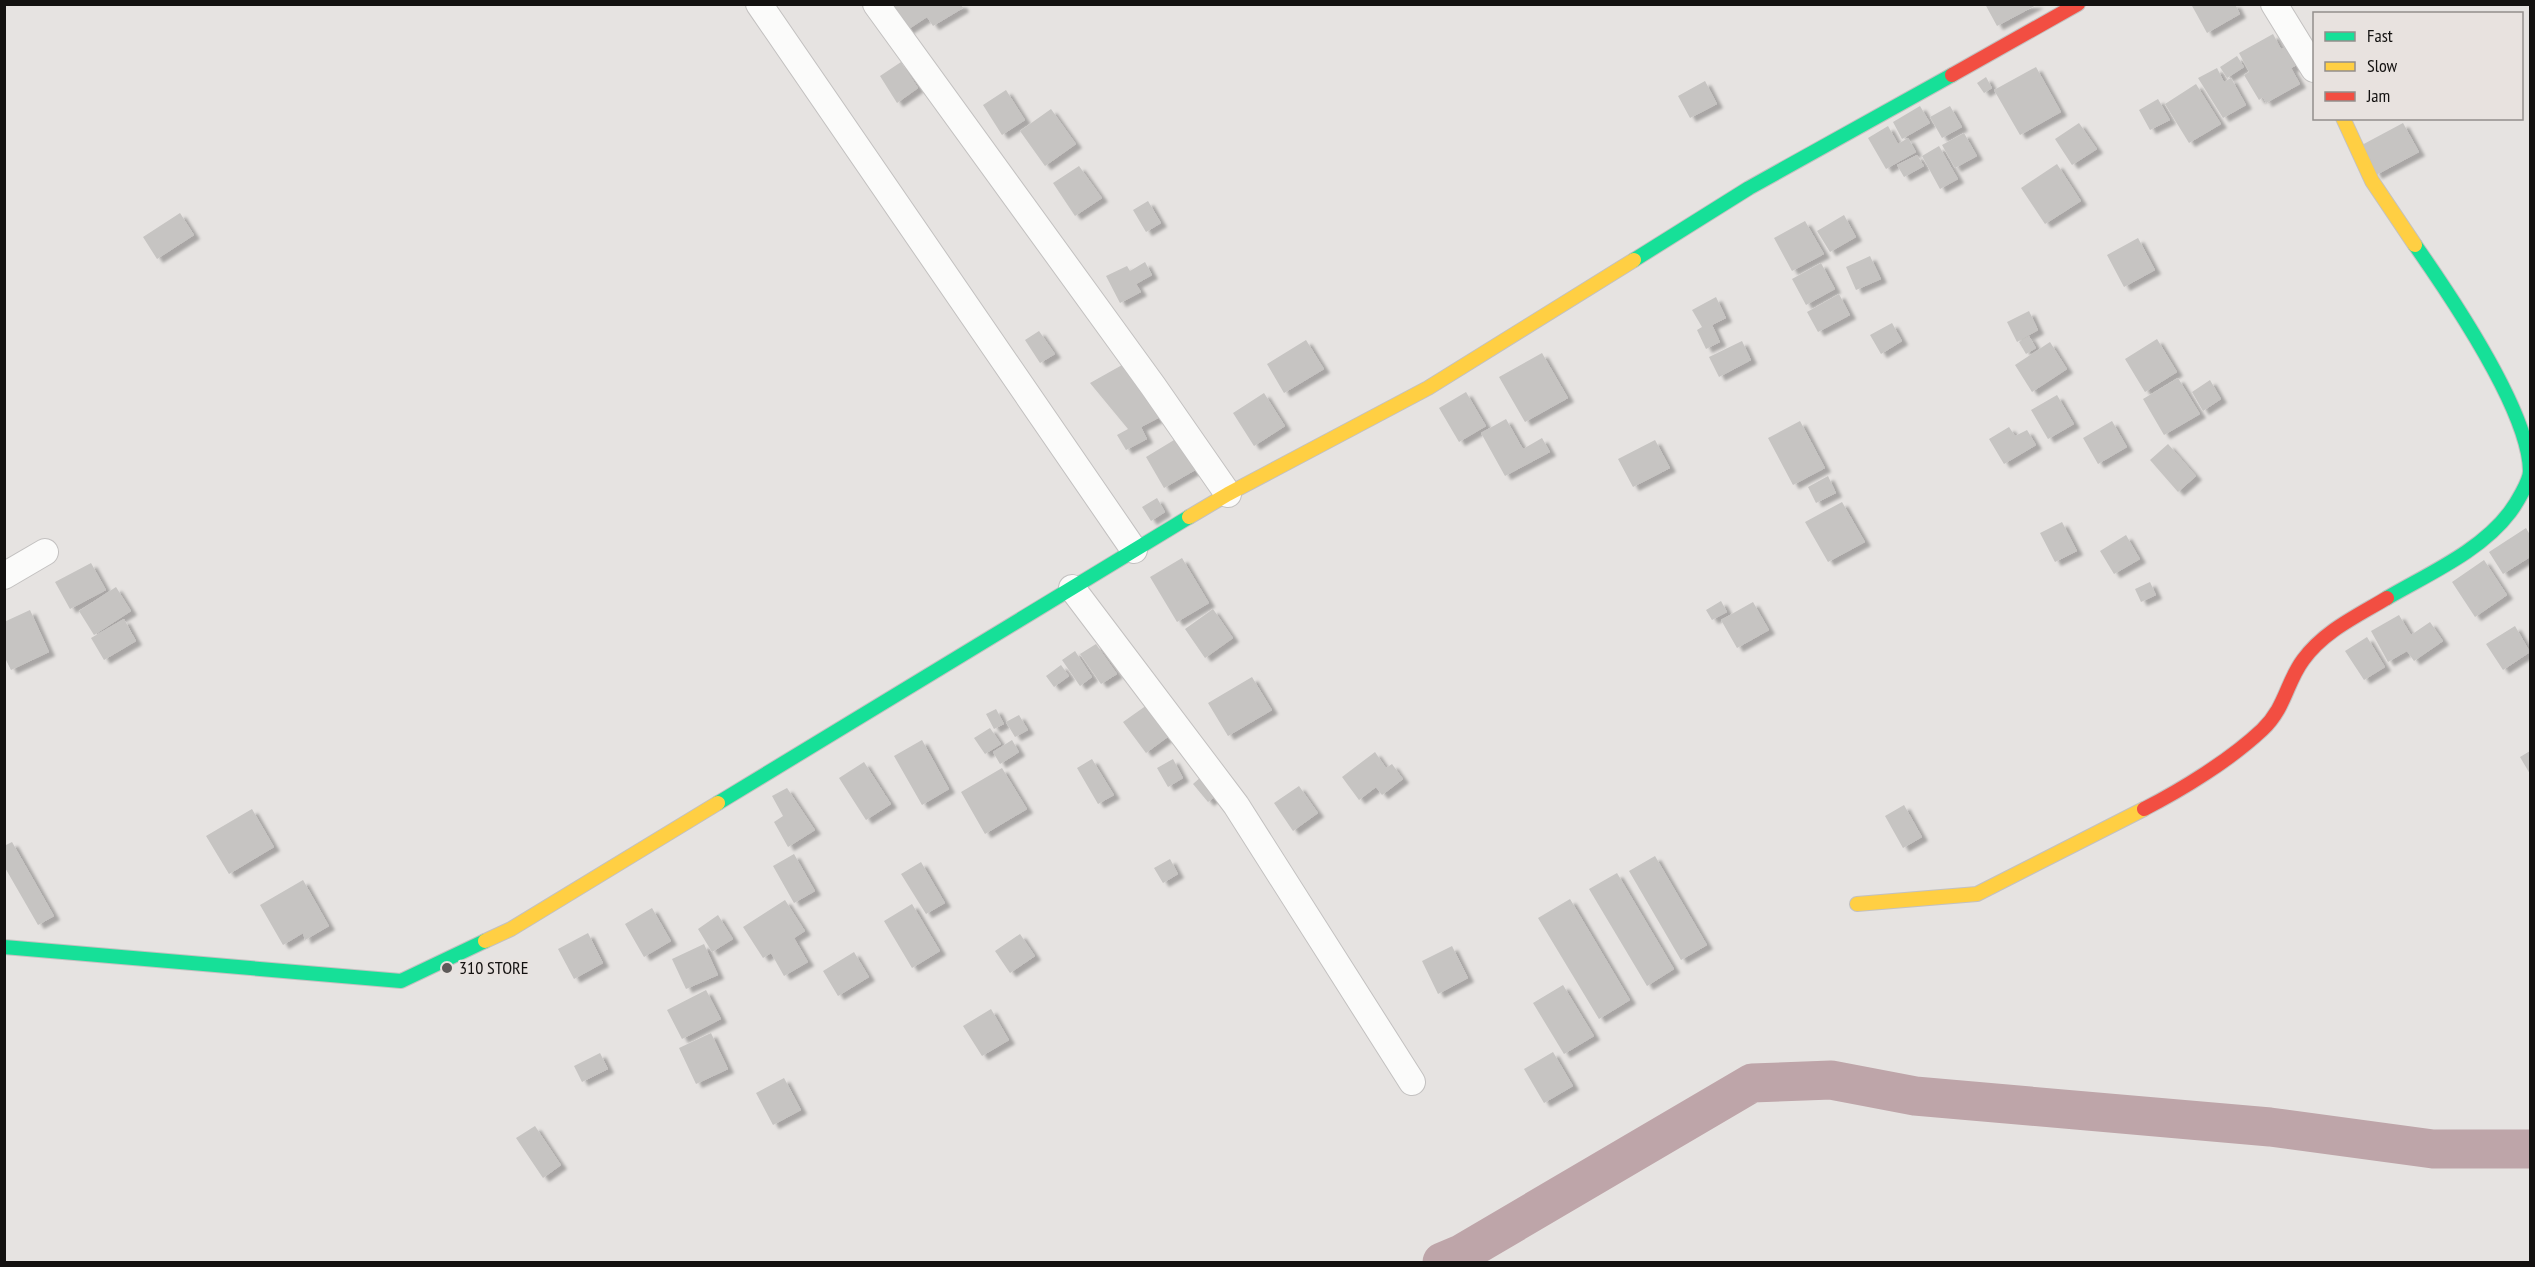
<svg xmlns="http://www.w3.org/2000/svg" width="2535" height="1267" font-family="'PT Sans Narrow',sans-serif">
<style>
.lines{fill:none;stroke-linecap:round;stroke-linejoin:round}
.river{stroke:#bea5a9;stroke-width:39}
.building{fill:#c6c4c2;filter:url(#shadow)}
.street-casing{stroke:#c3c1c0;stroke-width:28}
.fast-casing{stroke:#c3c1c0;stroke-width:16}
.slow-casing{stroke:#c3c1c0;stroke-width:16}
.jam-casing{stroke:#c3c1c0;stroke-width:16}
.street{stroke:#fbfbfa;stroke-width:26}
.fast{stroke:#16e098;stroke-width:14}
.slow{stroke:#ffcf43;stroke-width:14}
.jam{stroke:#f24e42;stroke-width:14}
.poi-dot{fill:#5d5a59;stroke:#e8e2df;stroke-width:2}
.labels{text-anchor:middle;stroke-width:4.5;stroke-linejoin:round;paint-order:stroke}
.poi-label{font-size:18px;fill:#131110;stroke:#e8e2df;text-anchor:start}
</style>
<defs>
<filter id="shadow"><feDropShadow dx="6" dy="4" stdDeviation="1.5" flood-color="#0004"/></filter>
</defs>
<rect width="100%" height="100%" fill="#e6e3e1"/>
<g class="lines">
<path class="river" d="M1442 1262 1461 1254 1752 1083 1831 1080 1915 1096 2270 1127 2433 1149H2530"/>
</g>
<path class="building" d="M882 4H961L963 8 933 26 927 17 901 34Z
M1985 4H2038L1997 26Z
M2191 4H2235L2240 14 2207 33Z
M2273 34 2281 49 2287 47 2297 65 2291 68 2300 84 2266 103 2263 97 2259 100 2244 75 2249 72 2239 53Z
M2237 56 2244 67 2227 78 2220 67Z
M901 62 918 88 897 103 880 76Z
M2036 67 2061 112 2020 135 1994 90Z
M2217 68 2224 82 2231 78 2246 105 2223 118 2198 78Z
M1986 77 1992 88 1984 93 1977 83Z
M1705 81 1717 104 1690 118 1678 96Z
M2196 84 2221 124 2189 143 2165 104Z
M1006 90 1025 120 1002 135 983 105Z
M2158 99 2170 120 2150 130 2139 110Z
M1920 106 1930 123 1902 139 1893 122Z
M1950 106 1962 127 1942 138 1930 117Z
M1051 109 1076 144 1045 166 1020 131Z
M2079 123 2097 149 2072 165 2055 139Z
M2403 123 2419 152 2376 175 2360 146Z
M1888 126 1898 144 1908 138 1916 152 1886 169 1868 138Z
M1964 133 1977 156 1955 168 1942 145Z
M1939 146 1958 179 1940 189 1922 156Z
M1917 155 1924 166 1904 177 1897 165Z
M2057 164 2081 201 2045 224 2021 188Z
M1079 166 1102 198 1075 216 1053 183Z
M1148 201 1161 223 1146 232 1133 210Z
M180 213 194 235 157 259 143 237Z
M1844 215 1856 237 1830 252 1817 231Z
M1805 221 1824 254 1792 271 1774 238Z
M2138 238 2155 270 2124 287 2107 255Z
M1870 256 1881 279 1856 290 1846 267Z
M1145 262 1152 275 1136 284 1141 292 1120 303 1106 276 1127 266 1130 271Z
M1821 263 1835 289 1806 305 1792 279Z
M1839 294 1850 315 1818 332 1807 312Z
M1716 297 1726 318 1712 325 1720 342 1706 349 1697 330 1702 327 1692 310Z
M2029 311 2038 330 2017 342 2007 322Z
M1892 323 1902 341 1881 354 1870 335Z
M1039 331 1055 354 1040 363 1025 340Z
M2029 336 2036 348 2026 354 2019 342Z
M2157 339 2177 372 2145 392 2125 359Z
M1306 340 1324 369 1284 393 1267 364Z
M1742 341 1751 360 1719 377 1709 357Z
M2050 342 2067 369 2032 392 2015 365Z
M1542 353 1568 398 1525 422 1499 377Z
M1131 360 1162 416 1141 427 1147 439 1126 450 1117 435 1128 429 1090 383Z
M2178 378 2200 414 2164 435 2143 399Z
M2210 380 2221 399 2203 411 2192 392Z
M1466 392 1486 426 1459 442 1439 408Z
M1264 393 1285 426 1254 446 1233 413Z
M2057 395 2074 424 2048 439 2031 410Z
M1506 419 1523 449 1542 438 1550 452 1505 476 1481 433Z
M1800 421 1825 468 1793 485 1768 438Z
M2112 421 2127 447 2098 464 2083 438Z
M2009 427 2015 436 2027 430 2036 445 2004 464 1989 439Z
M1179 437 1197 469 1164 488 1146 457Z
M1655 440 1670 468 1633 487 1618 459Z
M2168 444 2196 476 2178 492 2150 460Z
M1828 476 1836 493 1816 503 1808 487Z
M1157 498 1165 512 1151 521 1142 507Z
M1842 502 1865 542 1828 562 1805 522Z
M2062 522 2077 551 2055 562 2040 533Z
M2526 528 2530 535V557L2503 574 2489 552Z
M2126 535 2140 559 2114 574 2100 551Z
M1182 558 1209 603 1177 622 1150 577Z
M2484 560 2507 595 2475 617 2452 582Z
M91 563 106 590 70 609 55 582Z
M2150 582 2156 595 2141 602 2135 589Z
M116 587 131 611 94 635 79 611Z
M1721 601 1727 612 1712 620 1706 610Z
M1753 602 1769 630 1737 648 1721 620Z
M1213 609 1233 638 1205 658 1185 629Z
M30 610 49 652 11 670 4 656V622Z
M2399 615 2411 635 2430 622 2443 641 2414 661 2407 651 2388 662 2371 631Z
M124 619 136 641 104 660 91 638Z
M2515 626 2530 652 2503 670 2486 644Z
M2367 637 2385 667 2364 680 2345 651Z
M1096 644 1117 674 1101 684 1080 654Z
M1075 651 1092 677 1080 686 1062 660Z
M1061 665 1069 676 1054 687 1046 676Z
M1252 677 1272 710 1228 736 1208 703Z
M1147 705 1169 736 1146 753 1123 722Z
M996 709 1004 724 994 729 986 714Z
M1019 715 1028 730 1015 737 1006 722Z
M990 728 1001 744 985 754 974 738Z
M922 740 949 789 922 805 894 756Z
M1012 740 1019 752 1000 764 993 752Z
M2530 751V774L2520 757Z
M1375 752 1386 768 1392 764 1403 779 1382 795 1376 787 1359 800 1342 777Z
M1092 759 1114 795 1098 804 1077 768Z
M1173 759 1183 778 1168 787 1157 768Z
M864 762 891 804 866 820 839 778Z
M1002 768 1027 809 985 834 961 792Z
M1202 776 1217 795 1208 802 1193 784Z
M1299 786 1318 813 1293 831 1274 803Z
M787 788 815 830 788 847 774 822 783 816 772 796Z
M1904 805 1922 837 1903 848 1885 816Z
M252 809 274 847 229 874 206 836Z
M12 842 54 916 38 925 4 866V846Z
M794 854 815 891 794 903 773 866Z
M1655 856 1707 945 1681 960 1629 871Z
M1170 859 1178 874 1163 883 1154 868Z
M921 862 945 903 926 914 901 874Z
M1617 873 1674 969 1647 986 1589 889Z
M303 880 329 926 305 940 303 933 283 945 260 905Z
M1570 899 1630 1000 1599 1019 1538 918Z
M785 900 805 931 794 938 808 962 784 976 771 953 763 958 743 927Z
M912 904 940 951 912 968 884 921Z
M652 908 671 941 644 957 625 924Z
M718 915 733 939 712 952 698 929Z
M588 933 603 963 574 979 558 949Z
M1020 934 1035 956 1010 973 995 951Z
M704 944 718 975 686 989 672 959Z
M1452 946 1468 978 1438 994 1422 961Z
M854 952 869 977 838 996 823 971Z
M1563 985 1594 1036 1564 1054 1533 1003Z
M706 990 721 1019 682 1039 667 1010Z
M991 1009 1009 1040 982 1056 963 1026Z
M711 1033 728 1069 696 1084 679 1048Z
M1553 1052 1573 1086 1544 1103 1524 1069Z
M600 1053 608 1069 582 1082 574 1066Z
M784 1078 801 1110 773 1125 756 1093Z
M535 1126 561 1165 543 1178 516 1138Z"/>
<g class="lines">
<g class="street-casing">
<path id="street" d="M759 4 1134 550
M876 4 1153 386 1228 494
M2274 4 2314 69
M4 576 45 552
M1072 588 1236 805 1412 1082"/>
</g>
<g class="fast-casing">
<path id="fast" d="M1634 260 1749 188 1952 75
M2387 598C2428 574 2481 551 2510 512 2516 504 2530 481 2530 471 2529 411 2450 295 2415 245
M718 803 1189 517
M4 947 401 981 485 941"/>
</g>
<g class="slow-casing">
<path id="slow" d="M2343 118 2372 181 2415 245
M1189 517 1228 494 1428 388 1634 260
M1857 904 1977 894 2144 809
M485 941 511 929 718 803"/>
</g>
<g class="jam-casing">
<path id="jam" d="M1952 75 2078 4
M2144 809C2183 789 2230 760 2262 730 2286 707 2286 683 2303 660 2324 631 2357 616 2387 598"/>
</g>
<use href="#street" class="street"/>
<use href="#fast" class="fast"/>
<use href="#slow" class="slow"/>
<use href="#jam" class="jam"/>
</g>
<circle class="poi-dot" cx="447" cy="968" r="6"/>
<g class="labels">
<g class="poi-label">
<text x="459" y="974">310 STORE</text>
</g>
</g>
<rect width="2535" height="1267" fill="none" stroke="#131110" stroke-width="12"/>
<rect x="2313" y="12" width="210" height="108" fill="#e8e2df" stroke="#938e8c" stroke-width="1.5"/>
<rect x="2325" y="32" width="30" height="9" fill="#16e098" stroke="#938e8c" stroke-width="1.5"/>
<text x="2367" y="42" font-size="18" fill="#131110">Fast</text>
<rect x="2325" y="62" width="30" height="9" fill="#ffcf43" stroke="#938e8c" stroke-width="1.5"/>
<text x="2367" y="72" font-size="18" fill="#131110">Slow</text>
<rect x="2325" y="92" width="30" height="9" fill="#f24e42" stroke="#938e8c" stroke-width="1.5"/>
<text x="2367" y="102" font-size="18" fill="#131110">Jam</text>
</svg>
